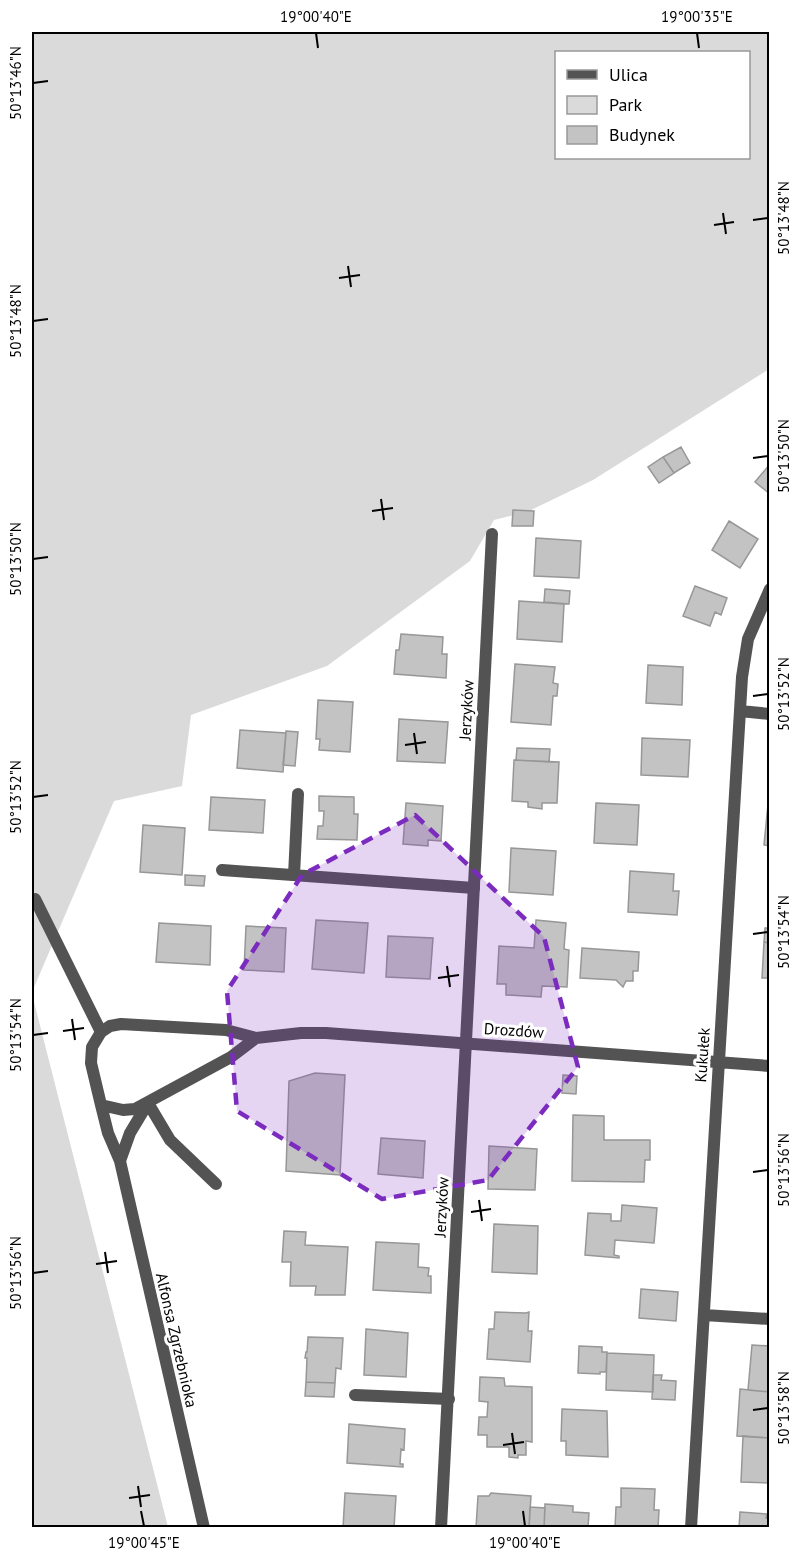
<svg xmlns="http://www.w3.org/2000/svg" width="801" height="1559" font-family="'PT Sans',sans-serif">
<style>
.green{fill:#dadada;fill-rule:evenodd}
.building{fill:#c3c3c3;stroke:#979797;stroke-width:1.5}
.lines{fill:none;stroke-linecap:round;stroke-linejoin:round}
.lane{stroke:#535353;stroke-width:12}
.street{stroke:#535353;stroke-width:12}
.marked{fill:#7b2cbf;fill-opacity:0.2;stroke:#7b2cbf;stroke-width:4.5;stroke-dasharray:12 8;stroke-linejoin:round}
.ticks{fill:none;stroke:#000;stroke-width:2}
.labels{text-anchor:middle;stroke-width:6;stroke-linejoin:round;paint-order:stroke}
.street-label{font-size:16px;fill:#000;stroke:#fff}
.neatline{fill:none;stroke:#000;stroke-width:2}
.ticks-label{font-size:15px;text-anchor:middle;fill:#000}
</style>
<rect width="100%" height="100%" fill="#fff"/>
<path class="green" d="M32 32H769V369L593 480 527 512 494 520 470 561 327 666 191 715 182 786 114 801 32 992ZM556 52H748V158H556Z
M32 994 168 1527H32Z"/>
<path class="building" d="M681 447 690 463 674 473 663 457Z
M663 457 674 473 659 483 648 467Z
M770 464V494L755 482Z
M513 510 534 511 533 526H512Z
M729 521 758 539 740 568 712 550Z
M536 538 581 541 579 578 534 576Z
M695 586 727 598 721 615 715 612 710 626 683 616Z
M545 589 570 591 569 604 544 602Z
M519 601 564 604 562 642 517 639Z
M401 634 443 637 442 654H447L446 678 394 674 396 650H399Z
M515 664 555 667 553 683 558 684 557 696H553L551 725 511 722Z
M648 665 683 667 682 705 646 703Z
M318 700 353 702 350 752 319 750 320 739H316Z
M399 719 448 722 445 763 397 761Z
M240 730 286 733 283 772 237 768Z
M286 731 298 732 295 766 283 765Z
M642 738 690 740 688 777 641 775Z
M517 748 550 749 549 762 516 760Z
M514 760 559 762 557 803H542V809L528 807V802L512 801Z
M770 784V846L764 845Z
M319 796 354 797V814H358L357 840 317 839 318 826H323L324 811H319Z
M211 797 265 800 263 833 209 830Z
M406 803 443 806 441 841 428 840V846L403 844Z
M596 803 639 805 637 845 594 843Z
M143 825 185 828 182 875 140 872Z
M511 848 556 851 553 895 509 892Z
M630 871 674 874 673 891H679L677 915 628 912Z
M185 875 205 876 204 886 185 885Z
M316 920 368 923 364 973 312 969Z
M536 920 566 923 564 949 569 950 567 987 542 986 541 997 506 995V984H497L499 946 534 948Z
M159 923 211 926 210 965 156 962Z
M246 926 286 928 284 972 244 970Z
M765 928H770V943L764 942Z
M388 936 433 938 430 979 386 977Z
M764 942 770 943V978H762Z
M582 948 639 952 638 971H633V981H626L623 987 616 980 580 978Z
M315 1073 345 1075 340 1175 286 1171 289 1081Z
M563 1075 577 1076 576 1094 562 1093Z
M573 1115 604 1116V1140H650V1160H645L644 1182 572 1181Z
M381 1138 425 1141 423 1178 378 1174Z
M489 1146 537 1149 535 1190 488 1189Z
M622 1205 657 1208 654 1243 615 1240 614 1255 619 1256V1258L585 1255 588 1213 611 1214V1221H621Z
M494 1224 538 1226 537 1274 492 1272Z
M284 1231 306 1232 305 1245 348 1247 345 1295H315L316 1286H290L291 1262H282Z
M376 1242 419 1244 418 1267 429 1268 428 1276H431V1293L373 1290Z
M641 1289 678 1292 676 1321 639 1318Z
M495 1312 526 1313 529 1312 528 1331H532L530 1362 487 1359 489 1329H494Z
M366 1329 408 1333 406 1377 364 1375Z
M308 1337 343 1338 341 1369 336 1368 335 1383 306 1382 307 1358H305L306 1352H307Z
M752 1345 770 1346V1392L748 1390Z
M579 1346 602 1347V1352H607L606 1372H600V1374L578 1373Z
M607 1353 654 1355 653 1392 606 1390Z
M653 1375H662L661 1380 676 1381 675 1400 652 1399Z
M480 1377 504 1378 505 1386 532 1387V1442L526 1441V1455H518V1458L509 1457V1447H487V1435H478L479 1417H487L488 1402 479 1401Z
M306 1382 335 1383 334 1397 305 1396Z
M740 1389 770 1392V1438L737 1436Z
M562 1409 607 1411 608 1457 566 1455V1441H561Z
M349 1424 405 1429 404 1450 401 1449 400 1464H403V1467L347 1463Z
M743 1436 770 1438V1483L741 1482Z
M621 1488 655 1489 654 1510H659L658 1528H615L616 1507H621Z
M345 1493 396 1496 394 1528H343Z
M491 1493 531 1496 529 1528H476L478 1496H489Z
M545 1504 573 1506V1512L589 1513 588 1528H544Z
M530 1507 545 1508 544 1528H529Z
M740 1512 767 1514 766 1518 770 1519V1528H739Z"/>
<g class="lines">
<path class="lane" d="M222 870 474 888
M294 875 298 794
M35 899 101 1032
M148 1103 170 1140 216 1184
M355 1395 449 1399"/>
<path class="street" d="M740 711 770 714
M256 1038 231 1057 135 1109 123 1110 101 1105 91 1063 92 1047 101 1032 110 1026 121 1024 226 1030 256 1038 301 1033H326L770 1066
M101 1105 108 1133 120 1161 204 1528
M120 1161 130 1133 148 1103
M704 1315 770 1319
M441 1528 492 534
M691 1528 742 677 748 639 770 589"/>
</g>
<path class="marked" d="M415 815 544 937 578 1067 488 1180 382 1199 237 1111 227 991 302 875Z"/>
<path class="ticks" d="M316 33 318 48M697 33 699 48M33 83 48 81M723 213 726 234M753 220 768 218M714 225 734 222M348 266 351 287M339 278 360 275M33 321 48 319M753 458 768 456M381 499 384 520M372 511 393 508M33 559 48 557M753 696 768 694M414 733 417 754M405 745 426 742M33 797 48 795M753 934 768 932M447 966 450 987M438 978 459 975M72 1019 75 1040M63 1031 84 1028M33 1035 48 1033M753 1172 768 1170M479 1200 482 1221M471 1212 491 1209M105 1252 108 1273M96 1264 117 1261M33 1273 48 1271M753 1410 768 1408M512 1433 515 1454M503 1445 524 1442M138 1486 141 1507M129 1498 150 1495M141 1511 144 1526M523 1511 525 1526"/>
<g class="labels">
<g class="street-label">
<text transform="translate(466 710) rotate(-87)" y="6">Jerzyków</text>
<text transform="translate(514 1030) rotate(4)" y="6">Drozdów</text>
<text transform="translate(702 1055) rotate(-86)" y="6">Kukułek</text>
<text transform="translate(441 1207) rotate(-87)" y="6">Jerzyków</text>
<text transform="translate(177 1340) rotate(77)" y="6">Alfonsa Zgrzebnioka</text>
</g>
</g>
<rect width="801" height="1559" fill="none" stroke="#ffffff" stroke-width="66"/>
<rect x="555" y="51" width="195" height="108" fill="#ffffff" stroke="#999999" stroke-width="1.5"/>
<rect x="567" y="70" width="30" height="9" fill="#535353" stroke="#999999" stroke-width="1.5"/>
<text x="609" y="81" font-size="18" fill="#000000">Ulica</text>
<rect x="567" y="96" width="30" height="18" fill="#dadada" stroke="#999999" stroke-width="1.5"/>
<text x="609" y="111" font-size="18" fill="#000000">Park</text>
<rect x="567" y="126" width="30" height="18" fill="#c3c3c3" stroke="#999999" stroke-width="1.5"/>
<text x="609" y="141" font-size="18" fill="#000000">Budynek</text>
<rect x="33" y="33" width="735" height="1493" class="neatline"/>
<g class="ticks-label">
<text x="316" y="22">19°00'40"E</text>
<text x="697" y="22">19°00'35"E</text>
<text transform="translate(16 83) rotate(-90)" y="5">50°13'46"N</text>
<text transform="translate(784 218) rotate(-90)" y="5">50°13'48"N</text>
<text transform="translate(16 321) rotate(-90)" y="5">50°13'48"N</text>
<text transform="translate(784 456) rotate(-90)" y="5">50°13'50"N</text>
<text transform="translate(16 559) rotate(-90)" y="5">50°13'50"N</text>
<text transform="translate(784 694) rotate(-90)" y="5">50°13'52"N</text>
<text transform="translate(16 797) rotate(-90)" y="5">50°13'52"N</text>
<text transform="translate(784 932) rotate(-90)" y="5">50°13'54"N</text>
<text transform="translate(16 1035) rotate(-90)" y="5">50°13'54"N</text>
<text transform="translate(784 1170) rotate(-90)" y="5">50°13'56"N</text>
<text transform="translate(16 1273) rotate(-90)" y="5">50°13'56"N</text>
<text transform="translate(784 1408) rotate(-90)" y="5">50°13'58"N</text>
<text x="144" y="1548">19°00'45"E</text>
<text x="525" y="1548">19°00'40"E</text>
</g>
</svg>
